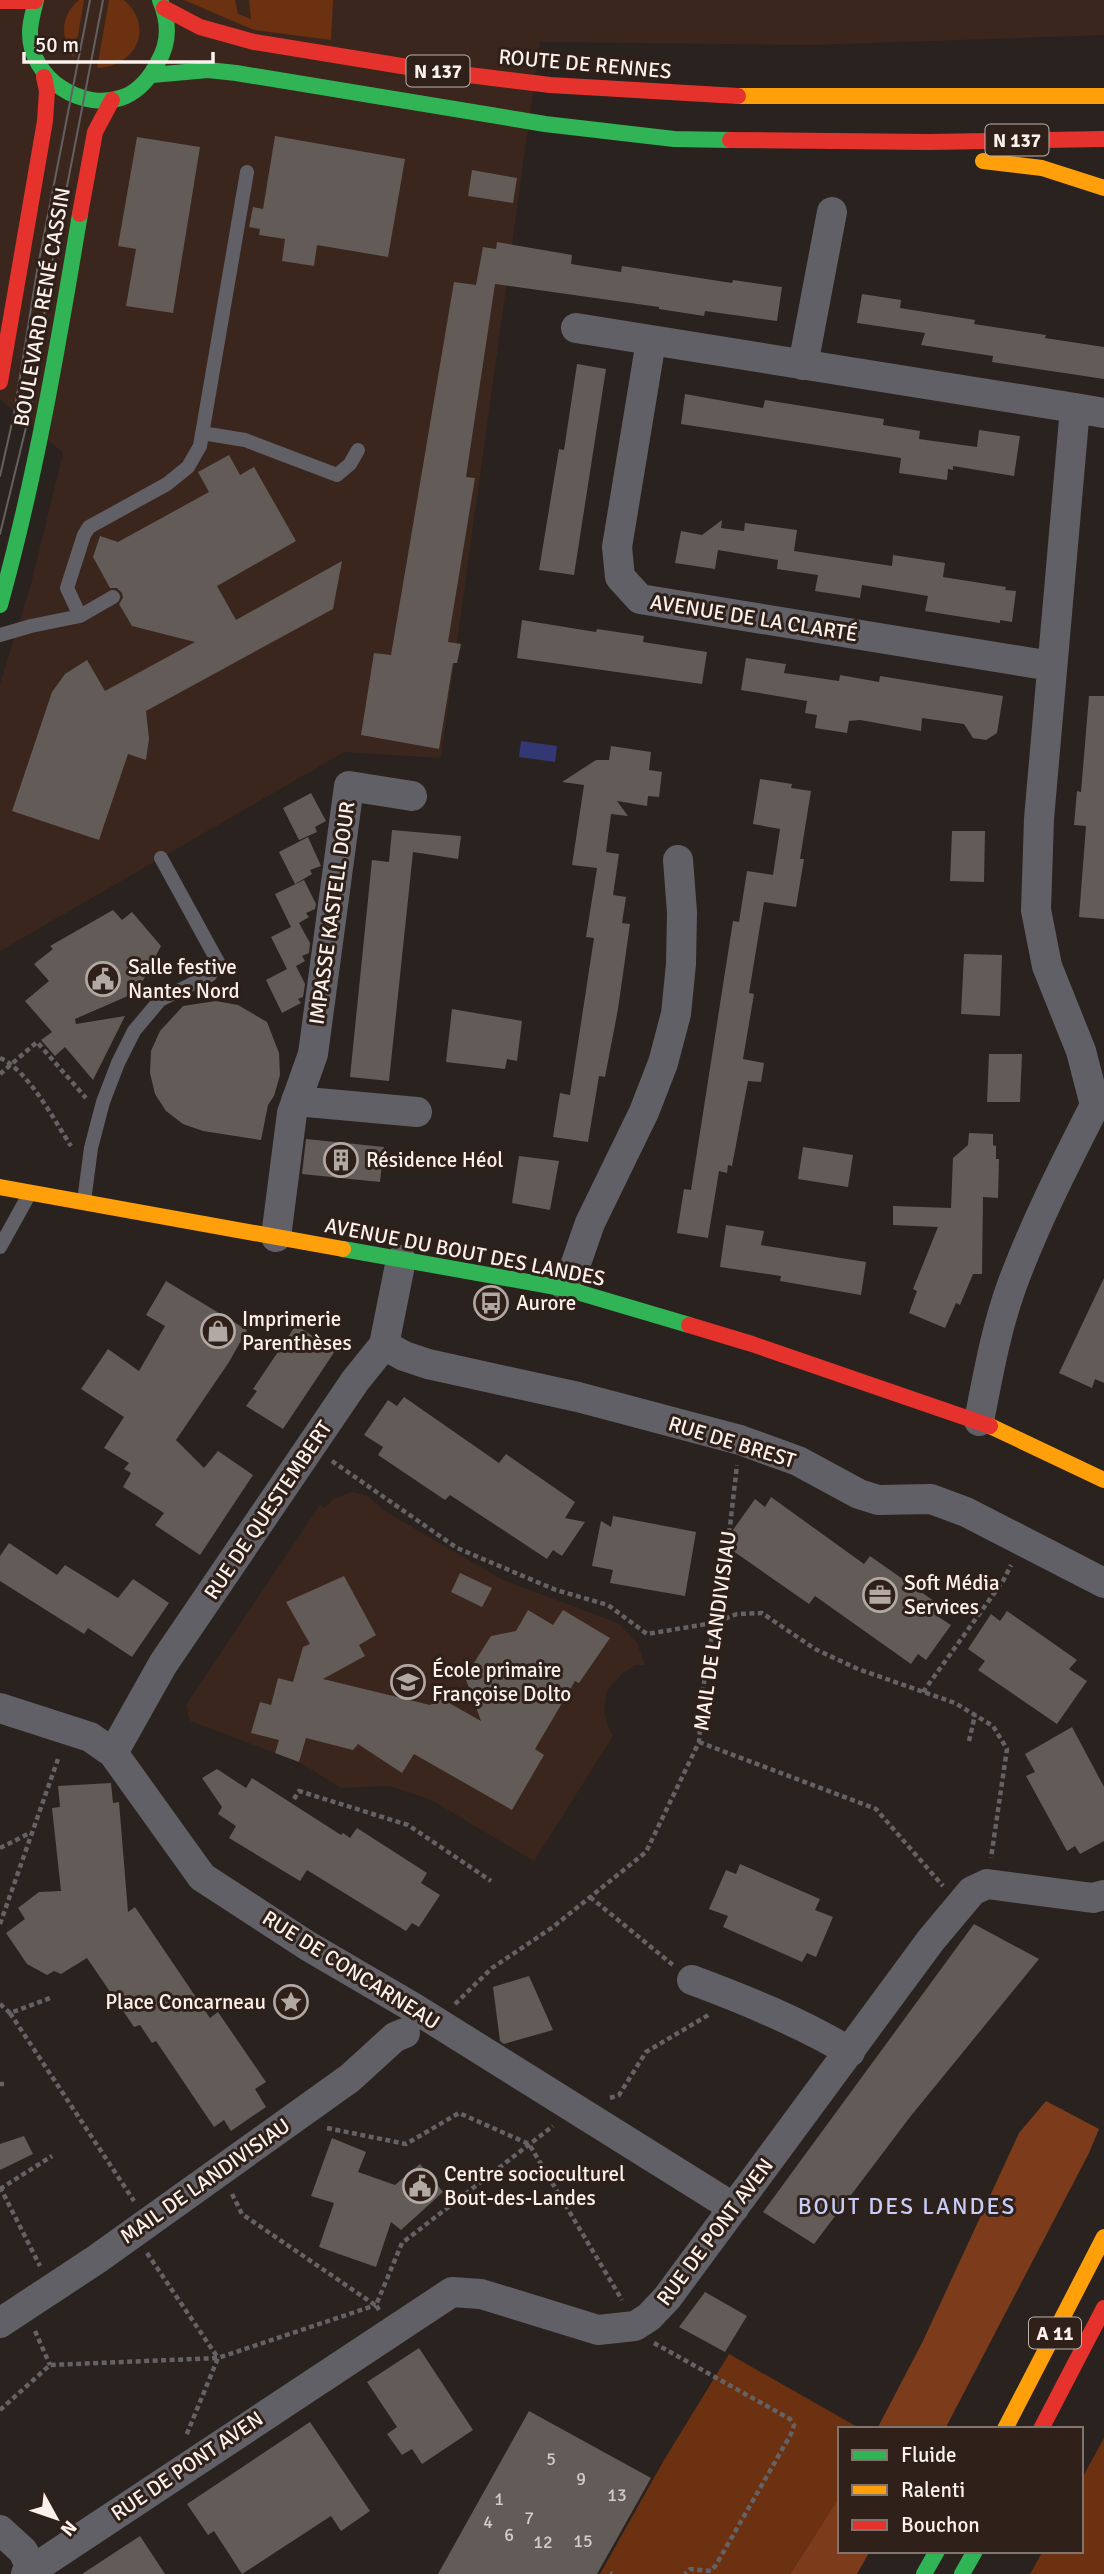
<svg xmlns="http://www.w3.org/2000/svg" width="1104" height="2574" font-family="Signika,sans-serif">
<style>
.built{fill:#3a261d}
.green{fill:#6c3110}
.forest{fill:#7c3c1b}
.water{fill:#333774}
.building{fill:#635b58}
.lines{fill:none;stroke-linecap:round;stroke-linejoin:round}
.path{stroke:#646264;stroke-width:4.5;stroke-dasharray:5 3.5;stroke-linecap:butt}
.lane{stroke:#616067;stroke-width:14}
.street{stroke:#616067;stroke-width:30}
.fast{stroke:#30b455;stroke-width:16}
.slow{stroke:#ff9f0a;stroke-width:16}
.jam{stroke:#e5322d;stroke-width:16}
.tram{stroke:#636062;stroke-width:2}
.labels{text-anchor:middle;stroke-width:6;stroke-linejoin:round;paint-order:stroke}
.number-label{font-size:18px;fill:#d6ccc7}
.shield{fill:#2f2019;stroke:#beb2ad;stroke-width:2}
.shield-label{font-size:19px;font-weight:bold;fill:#fcf1ec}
.street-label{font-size:21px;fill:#fcf1ec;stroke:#2f2019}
.poi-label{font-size:21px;fill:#fcf1ec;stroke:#2f2019;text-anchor:start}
.neighbourhood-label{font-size:23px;letter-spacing:2px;fill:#c5cdf8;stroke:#2f2019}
</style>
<rect width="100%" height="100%" fill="#2a221e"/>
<path class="built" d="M0 0H1104V35L814 45 540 42 441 758 344 752 0 951V684L31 584 63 453 0 399Z
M352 1492 368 1496 383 1510 501 1579 618 1623 637 1643 645 1665H636L623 1673 607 1690 604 1709 607 1724 613 1736 534 1861 431 1800 390 1786 341 1788 299 1762 190 1721 186 1705 320 1505 325 1508 333 1499Z"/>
<path class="green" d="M79 0H84L74 58C60 38 60 16 79 0Z
M109 0H124C155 27 136 67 97 68Z
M184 0H235L238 14 251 19 249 0H333L331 40 254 30Z
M729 2354 861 2429H840V2496L790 2574H600L664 2460Z
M1104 2438V2574H1030L1043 2551H1081V2480Z"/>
<path class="forest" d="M1046 2101 1099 2129 1089 2153 945 2429H877L923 2341 1019 2133Z
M840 2496V2551H870L857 2574H790Z"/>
<path class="water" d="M521 741 557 746 555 762 519 757Z"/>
<path class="building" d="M275 136 405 159 388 257 317 245 314 266 282 261 285 239 259 235 260 229 249 227 253 207 263 209Z
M137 137 200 147 173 313 126 306 136 249 118 246Z
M472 170 517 178 513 203 468 196Z
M497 242 572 255 571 264 621 272 622 266 732 283 733 280 782 287 777 321 705 311 704 316 659 309V307L495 284 466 477 475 478 448 642 461 644 457 663H453L439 749 361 735 374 653 391 655 454 282 476 285 483 247 496 249Z
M862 294 901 300 900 308 975 320 974 324 1046 335 1045 338 1104 347V379L992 362 993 356 921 345 925 333 857 323Z
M577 364 606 369 574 575 539 570 559 449 564 450Z
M685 394 763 408 765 400 884 419 883 425 920 431 919 439 977 447 979 430 1020 436 1014 476 953 466V470L948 469 947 480 899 473 901 458 681 424Z
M229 455 240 475 254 467 296 541 217 586 236 620 342 561 333 609 146 711 149 739 146 760 128 754 99 840 12 811 52 692 65 674 87 660 105 691 195 642 132 626 119 604 123 598 122 593 117 588H110L93 557 100 536 118 542 209 492 198 472Z
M722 520 721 528 744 531 745 523 797 530 794 551 892 566 893 555 945 563 943 577 1006 587 1005 590 1016 591 1012 622 1000 620V623L925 611 928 596 862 585 860 598 815 591 818 575 777 569 778 560 718 550 715 569 675 563 681 531 702 535Z
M522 620 596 632 597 629 644 636 643 642 707 652 702 684 517 658Z
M746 658 786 664 784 673 839 681 840 675 879 682 880 676 1003 696 997 733 986 740 973 738 964 724 922 718 921 731 860 720 849 721 847 733 815 728 817 715 805 713 807 701 741 690Z
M1089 696H1104V919L1079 917 1086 826 1074 825 1077 791 1081 792Z
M611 746 651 752 649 770 662 772 659 797 648 796 647 806 617 801 628 816 611 814 606 852 619 854 613 895 626 897 622 923 630 924 618 1009 605 1077 599 1076 588 1142 553 1137 560 1093 570 1095 594 938 586 937 597 868 572 865 584 785 562 782 596 760H609Z
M760 779 792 784 791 788 811 791 800 859H804L796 907 764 902 749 993 754 994 743 1059 764 1063 761 1082 748 1081 732 1166 728 1165 727 1173 719 1171 708 1238 677 1233 684 1189 691 1190 733 921 739 922 747 871 773 875 780 829 753 824Z
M311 793 326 821 315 827 317 832 299 840 283 808Z
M392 830 461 836 458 859 413 852 389 1081 350 1077 372 860 389 862Z
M952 831H985L984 882 950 881Z
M308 837 321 866 310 870 312 874 295 884 279 852Z
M304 880 316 904 315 909 306 913 309 917 299 923 310 943 309 953 302 956 305 961 296 966 305 984 303 997 298 999 301 1003 282 1013 266 980 287 969 271 937 291 927 275 894Z
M113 910 122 920 132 912 161 946 137 992 75 1019 76 1024 125 1016 93 1080 65 1047 55 1056 41 1040 52 1032 25 1001 49 981 34 964 53 949 50 946Z
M964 954 1002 955 1000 1016 961 1014Z
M216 1001 238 1005 267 1022 279 1053 280 1075 274 1096 268 1105 261 1140 203 1131 183 1124 166 1111 155 1094 150 1073 151 1051 160 1031 183 1006Z
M452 1009 522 1021 517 1061 507 1059 505 1069 446 1062Z
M989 1054H1022L1020 1102H987Z
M969 1133 993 1134V1145L996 1146V1159H999L998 1198 983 1197 982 1274H973L960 1305 956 1303 945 1328 909 1313 917 1291 913 1289 938 1227 893 1225V1206L951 1208 953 1158 968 1145Z
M306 1139 384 1147 380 1182 302 1174Z
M803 1147 853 1155 848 1187 798 1179Z
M519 1156 559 1161 550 1210 512 1203Z
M726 1225 764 1231 761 1245 866 1262 861 1295 780 1281 781 1276 720 1267Z
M1104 1278V1383L1095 1379 1092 1388 1059 1373Z
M166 1281 247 1330 229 1362 176 1440 204 1468 218 1451 253 1475 200 1555 155 1525 164 1513 123 1487 131 1473 124 1469 129 1463 104 1448 124 1417 81 1389 108 1349 139 1371 165 1326 146 1315Z
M296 1325 335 1351 283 1429 246 1406 257 1391 253 1389Z
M404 1397 499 1463 506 1454 575 1502 565 1518 585 1522 562 1556 553 1550 547 1559 450 1495 445 1500 378 1455 383 1447 364 1435 388 1400 397 1406Z
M771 1497 857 1559 864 1564 870 1556 941 1606 934 1614 951 1625 926 1660 918 1654 911 1664 815 1596 809 1604 723 1544 755 1499 765 1507Z
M613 1516 696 1532 685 1596 610 1583 613 1570 592 1566 601 1521 611 1527Z
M9 1543 57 1575 65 1565 118 1598 133 1579 169 1603 132 1657 88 1628 84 1634 0 1581V1556Z
M460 1573 492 1588 482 1607 451 1592Z
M344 1576 376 1635 359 1645 365 1656 323 1679 430 1705 442 1699 481 1721 465 1677 491 1636 516 1631 528 1610 553 1625 563 1610 610 1638 579 1683 575 1681 535 1749 544 1755 512 1810 414 1754 402 1773 358 1744 353 1750 306 1738 299 1762 275 1753 279 1740 251 1733 260 1702 271 1705 278 1678 293 1682 303 1647 310 1644 286 1602Z
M1007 1611 1077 1660 1069 1669 1087 1681 1057 1724 978 1670 985 1661 968 1649 991 1614 1000 1621Z
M1072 1727 1104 1787V1841L1080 1854 1075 1846 1067 1851 1026 1776 1035 1772 1025 1754Z
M217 1769 246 1788 252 1778 341 1835 343 1833 350 1838 357 1828 427 1873 421 1883 440 1895 419 1927 412 1923 406 1931 307 1870 300 1881 229 1838 236 1826 218 1814 222 1807 202 1778Z
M111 1783 113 1803 119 1802 128 1912 135 1907 210 2018 218 2012 266 2082 255 2089 266 2107 231 2131 224 2120 214 2127 156 2041 152 2043 140 2025 134 2027 87 1958 61 1974 54 1971 47 1975 27 1964 6 1933 25 1919 18 1908 39 1892 61 1891 52 1808 60 1807 58 1786Z
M740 1864 820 1899 815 1910 833 1917 816 1957 807 1953 802 1962 723 1927 728 1916 709 1909 726 1870 736 1874Z
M974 1924 1039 1959 910 2117 814 2244 763 2212Z
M529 1976 553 2030 504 2044 500 2041 493 1987Z
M24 2136 33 2154 0 2170V2144Z
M332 2138 366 2152 358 2172 395 2185 420 2164 443 2192 401 2230 391 2222 376 2267 319 2247 334 2203 311 2196Z
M705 2292 747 2316 725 2352 679 2327Z
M419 2348 473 2430 422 2464 412 2449 402 2455 387 2434 397 2427 367 2382Z
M529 2411 651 2478 597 2574H438Z
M310 2422 370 2511 341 2531 331 2516 242 2574 214 2531 208 2535 187 2504Z
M140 2536 165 2574H82Z"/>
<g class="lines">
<path class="path" d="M0 1058C29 1071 54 1120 71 1146
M0 1074 37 1042 86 1098
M332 1461 457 1548 556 1590 608 1605 647 1634 713 1623 737 1614 762 1613 815 1649 858 1669 955 1703 993 1726 1007 1749 991 1858
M923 1692 1003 1581 1011 1565
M969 1741 975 1715
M699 1742 876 1809 943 1886
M294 1799 299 1791 408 1825 491 1881
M0 1848 30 1833
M590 1897 673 1965
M0 1924 58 1759
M0 2004 10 2013 53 1997
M455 2004 492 1968 553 1927 646 1852 699 1742 703 1689 730 1526 737 1465
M10 2013 134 2201
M0 2084H4
M610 2098 619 2095 646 2052 710 2014
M327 2128 406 2144 459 2113 529 2144 622 2300
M0 2187 40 2266
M0 2189 52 2156
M232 2194 242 2214 375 2305
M147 2253 218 2358 186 2436
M379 2310 376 2305 402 2243 553 2126
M35 2331 50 2365
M654 2343 790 2419 794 2425 791 2434 716 2565 711 2571 690 2569 685 2574
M0 2410 50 2365 218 2358 376 2305
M610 2573 612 2574"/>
<path class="lane" d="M202 433 245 440 337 475 350 464 358 450
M80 616 67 588 84 535 89 527 167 484 188 467 200 446 247 172
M0 635 31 626 80 616 113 597
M84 1201 91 1148 103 1102 118 1063 134 1031 160 1000 210 975 218 962 161 858
M0 1247 30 1193"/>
<path class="street" d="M576 328 1075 408
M651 341 617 547 620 577 640 599 1051 666
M803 365 832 212
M296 1101 417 1112
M276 1237 292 1113 313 1054 349 786 412 796
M567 1289 590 1223 644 1112 663 1063 676 1014 681 964 682 912 678 860
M384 1345 404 1356 428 1364 578 1397 740 1440 798 1461 859 1494 878 1500 931 1499 966 1512 1104 1583
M979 1421C988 1375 996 1329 1012 1285 1035 1223 1065 1164 1095 1105L1081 1051 1047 966 1036 910 1039 819 1075 408 1104 413
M0 1708 90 1737 113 1753 202 1877 308 1946 414 2008 734 2208
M113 1753 163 1664 355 1381 384 1345 401 1260
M692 1980C746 2000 800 2022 850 2052
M0 2323 97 2259 350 2078 395 2037 405 2033
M0 2530 23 2551 32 2570
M26 2574 452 2292 481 2294 598 2330 635 2326 649 2317 667 2298 931 1940 972 1891 987 1884 1093 1898 1104 1895"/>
<path class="fast" d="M36 0C34 10 30 21 30 32 29 78 83 114 126 96 141 89 151 76 158 62 170 42 169 21 160 0
M152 75 208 70 236 73 545 124 674 139 730 140
M0 605C36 476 58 346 80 214
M343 1249 567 1289 689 1325
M924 2574 937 2551
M962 2574 975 2551"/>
<path class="slow" d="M738 96H1104
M983 161 1042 168 1104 188
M0 1187 343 1249
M990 1426 1104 1480
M1005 2429 1104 2237"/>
<path class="jam" d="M0 1H35
M164 8 200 27 254 42 420 69 550 85 738 96
M730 140 929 142 1104 139
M80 214 95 132 112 100
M0 382 45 121 47 91 44 77
M689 1325 752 1344 990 1426
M1041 2429 1104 2308"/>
<path class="tram" d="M0 476 14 414 37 271 90 0
M0 534 31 407 50 274 103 0"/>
</g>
<defs>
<g id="civic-ring" transform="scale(1.75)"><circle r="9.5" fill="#2f2019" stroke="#b2a9a4" stroke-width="1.5"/><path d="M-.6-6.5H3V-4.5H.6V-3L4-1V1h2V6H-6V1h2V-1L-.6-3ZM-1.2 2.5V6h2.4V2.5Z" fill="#b2a9a4"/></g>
<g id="building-ring" transform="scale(1.75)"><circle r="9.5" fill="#2f2019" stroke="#b2a9a4" stroke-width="1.5"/><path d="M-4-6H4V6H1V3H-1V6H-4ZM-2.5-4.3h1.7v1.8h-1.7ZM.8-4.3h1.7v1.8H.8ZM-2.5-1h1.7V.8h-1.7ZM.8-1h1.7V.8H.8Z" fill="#b2a9a4"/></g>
<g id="bus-ring" transform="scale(1.75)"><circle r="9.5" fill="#2f2019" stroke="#b2a9a4" stroke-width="1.5"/><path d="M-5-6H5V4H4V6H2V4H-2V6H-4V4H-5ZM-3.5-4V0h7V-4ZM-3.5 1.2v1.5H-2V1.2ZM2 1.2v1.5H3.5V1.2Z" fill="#b2a9a4"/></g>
<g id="shop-ring" transform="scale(1.75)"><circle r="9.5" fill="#2f2019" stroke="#b2a9a4" stroke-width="1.5"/><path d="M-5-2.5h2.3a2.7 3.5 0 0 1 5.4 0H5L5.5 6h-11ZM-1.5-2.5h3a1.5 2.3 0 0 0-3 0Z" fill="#b2a9a4"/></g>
<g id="office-ring" transform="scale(1.75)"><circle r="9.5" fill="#2f2019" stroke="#b2a9a4" stroke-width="1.5"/><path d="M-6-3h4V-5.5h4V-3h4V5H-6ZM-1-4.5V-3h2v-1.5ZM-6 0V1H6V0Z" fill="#b2a9a4"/></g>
<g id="school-ring" transform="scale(1.75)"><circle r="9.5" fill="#2f2019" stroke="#b2a9a4" stroke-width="1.5"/><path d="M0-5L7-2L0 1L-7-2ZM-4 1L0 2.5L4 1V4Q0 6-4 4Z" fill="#b2a9a4"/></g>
<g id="sight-ring" transform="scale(1.75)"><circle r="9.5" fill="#2f2019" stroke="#b2a9a4" stroke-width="1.5"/><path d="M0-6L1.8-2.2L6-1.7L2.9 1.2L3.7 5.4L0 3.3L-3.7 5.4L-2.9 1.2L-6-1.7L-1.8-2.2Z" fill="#b2a9a4"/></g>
</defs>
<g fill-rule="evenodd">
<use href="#civic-ring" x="103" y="979"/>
<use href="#building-ring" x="341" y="1160"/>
<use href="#bus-ring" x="491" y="1303"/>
<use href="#shop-ring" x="218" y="1331"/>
<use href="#office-ring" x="880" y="1595"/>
<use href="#school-ring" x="408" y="1682"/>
<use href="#sight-ring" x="291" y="2002"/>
<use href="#civic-ring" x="420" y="2186"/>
</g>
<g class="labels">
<g class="number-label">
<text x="551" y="2465">5</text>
<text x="581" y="2485">9</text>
<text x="617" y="2501">13</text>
<text x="499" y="2505">1</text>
<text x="529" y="2524">7</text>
<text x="488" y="2528">4</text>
<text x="509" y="2541">6</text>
<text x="583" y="2547">15</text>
<text x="543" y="2548">12</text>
</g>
<g class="shield">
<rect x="406.5" y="55.5" width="63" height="31" rx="5"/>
<rect x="985.5" y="124.5" width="63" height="31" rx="5"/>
<rect x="1029" y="2317.5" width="52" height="31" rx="5"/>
</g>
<g class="shield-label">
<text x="438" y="78">N 137</text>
<text x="1017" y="147">N 137</text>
<text x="1055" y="2340">A 11</text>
</g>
<g class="street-label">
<text transform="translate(585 64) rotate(5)" y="7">ROUTE DE RENNES</text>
<text transform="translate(42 307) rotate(-80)" y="7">BOULEVARD RENÉ CASSIN</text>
<text transform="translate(754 618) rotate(9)" y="7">AVENUE DE LA CLARTÉ</text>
<text transform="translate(332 913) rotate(-82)" y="7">IMPASSE KASTELL DOUR</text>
<text transform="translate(465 1252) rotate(11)" y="7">AVENUE DU BOUT DES LANDES</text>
<text transform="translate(732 1442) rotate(17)" y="7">RUE DE BREST</text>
<text transform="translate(268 1510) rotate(-56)" y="7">RUE DE QUESTEMBERT</text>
<text transform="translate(715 1631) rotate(-82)" y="7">MAIL DE LANDIVISIAU</text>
<text transform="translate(351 1970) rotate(32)" y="7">RUE DE CONCARNEAU</text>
<text transform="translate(205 2181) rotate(-35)" y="7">MAIL DE LANDIVISIAU</text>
<text transform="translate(715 2232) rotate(-53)" y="7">RUE DE PONT AVEN</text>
<text transform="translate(187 2466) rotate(-34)" y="7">RUE DE PONT AVEN</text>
</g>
<g class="poi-label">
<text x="128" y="974">Salle festive<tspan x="128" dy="24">Nantes Nord</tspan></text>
<text x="366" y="1167">Résidence Héol</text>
<text x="516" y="1310">Aurore</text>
<text x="242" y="1326">Imprimerie<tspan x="242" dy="24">Parenthèses</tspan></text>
<text x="904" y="1590">Soft Média<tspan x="904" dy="24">Services</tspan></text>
<text x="432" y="1677">École primaire<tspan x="432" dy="24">Françoise Dolto</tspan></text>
<text x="266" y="2009" text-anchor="end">Place Concarneau</text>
<text x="444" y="2181">Centre socioculturel<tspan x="444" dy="24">Bout-des-Landes</tspan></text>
</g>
<g class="neighbourhood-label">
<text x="907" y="2214">BOUT DES LANDES</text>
</g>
</g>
<rect x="838" y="2427" width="245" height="126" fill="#2f2019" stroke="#81746d" stroke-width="2"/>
<rect x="852" y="2450" width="35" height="10" fill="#30b455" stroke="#81746d" stroke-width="2"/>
<text x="901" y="2462" font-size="21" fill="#fcf1ec">Fluide</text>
<rect x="852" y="2485" width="35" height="10" fill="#ff9f0a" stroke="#81746d" stroke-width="2"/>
<text x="901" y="2497" font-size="21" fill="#fcf1ec">Ralenti</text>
<rect x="852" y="2520" width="35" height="10" fill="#e5322d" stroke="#81746d" stroke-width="2"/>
<text x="901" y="2532" font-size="21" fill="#fcf1ec">Bouchon</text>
<g transform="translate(56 2518) rotate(130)" stroke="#2f2019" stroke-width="5" paint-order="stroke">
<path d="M0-5L12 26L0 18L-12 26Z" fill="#fcf1ec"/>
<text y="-10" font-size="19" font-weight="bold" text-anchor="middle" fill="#fcf1ec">N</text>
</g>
<path d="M24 52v10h189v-10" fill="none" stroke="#fcf1ec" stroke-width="3.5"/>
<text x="35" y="52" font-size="21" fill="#fcf1ec" stroke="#2f2019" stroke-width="5" paint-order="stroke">50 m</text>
</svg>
